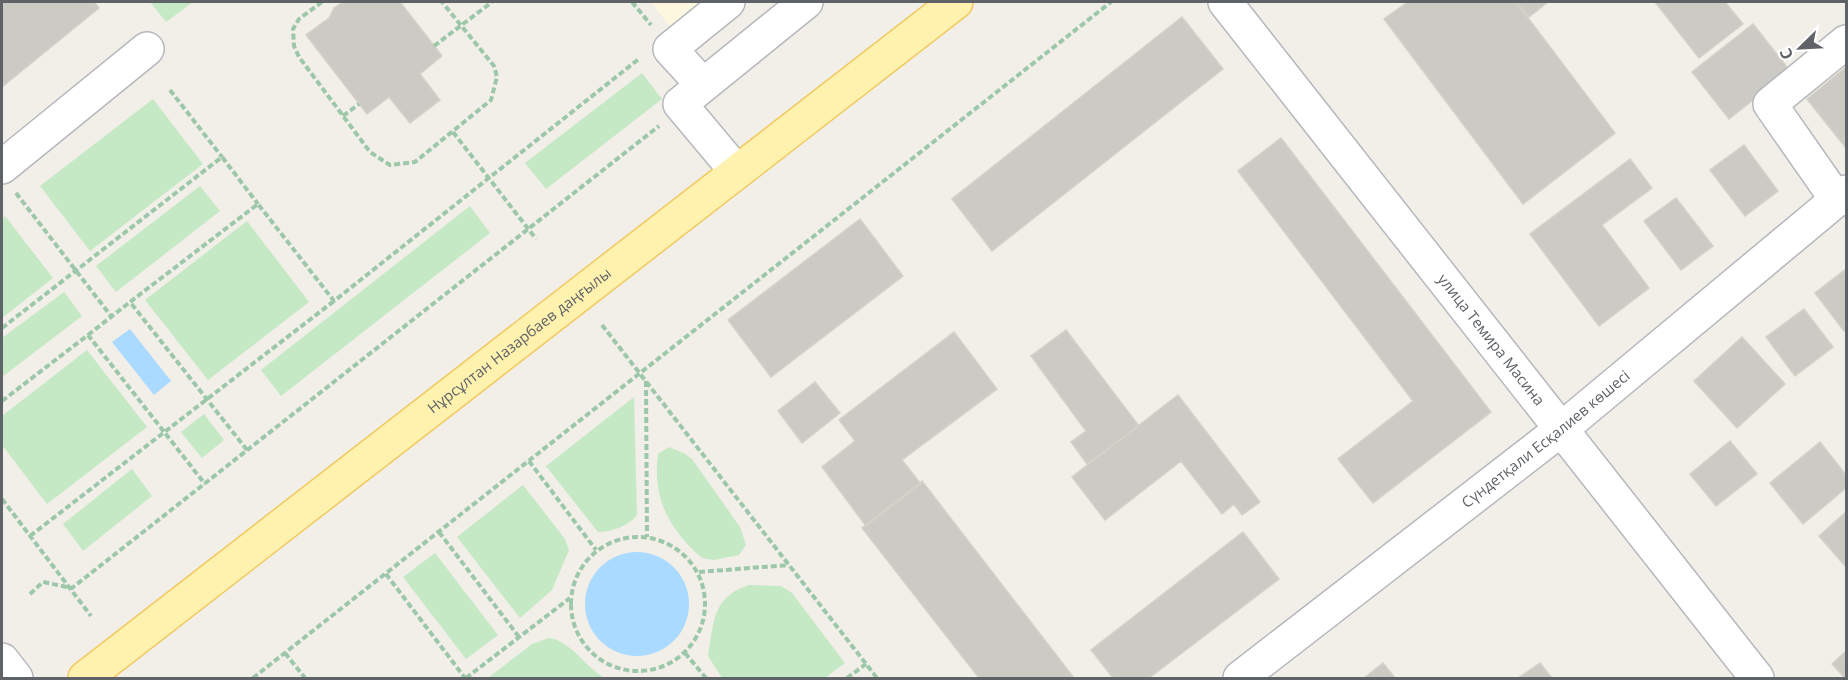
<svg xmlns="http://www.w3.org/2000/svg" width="1848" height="680" font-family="'Open Sans',sans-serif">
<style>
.commercial{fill:#fef7e0}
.green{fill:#c5e8c5}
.water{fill:#aadaff}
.building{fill:#cccac5;stroke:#d6d1c6;stroke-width:1.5}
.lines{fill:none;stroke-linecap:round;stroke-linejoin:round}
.minor-casing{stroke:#b5b8bc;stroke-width:36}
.major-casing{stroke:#f2c960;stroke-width:36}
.path{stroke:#9cc7a9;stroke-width:4;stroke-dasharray:6 3;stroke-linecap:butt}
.minor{stroke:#fff;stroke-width:33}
.major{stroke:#fff2af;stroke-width:33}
.labels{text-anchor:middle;stroke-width:5;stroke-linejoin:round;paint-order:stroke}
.street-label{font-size:15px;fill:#5f6368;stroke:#fff}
</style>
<rect width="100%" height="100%" fill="#f1efe8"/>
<path class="commercial" d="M651 2H704L672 29Z"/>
<path class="green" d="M150 2H193L166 22Z
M642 73 662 99 546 189 525 163Z
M153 99 203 164 90 251 40 186Z
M200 186 220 211 116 292 96 266Z
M470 206 490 233 281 396 261 370Z
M5 216 53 278 2 318V219Z
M247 221 309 302 208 380 145 300Z
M64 292 82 316 2 377V338Z
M87 350 147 427 47 504 2 445V416Z
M634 397 637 515C629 526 611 532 598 532L546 466Z
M204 414 224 440 202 458 181 432Z
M669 447 684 453 692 459 740 527 746 545 739 555 714 560 702 558C669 530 652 497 658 454Z
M132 469 152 496 83 551 63 524Z
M523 485 565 539 569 550 552 590 520 618 457 537Z
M435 553 498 635 466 659 403 577Z
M749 585 781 586 792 593 845 663 825 678H722L708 656C714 622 712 597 749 585Z
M549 638C570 640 586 668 605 678H488L532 644Z"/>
<path class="water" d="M130 329 171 381 154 395 112 342Z
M585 604a52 52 0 1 1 104 0a52 52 0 1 1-104 0Z"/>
<path class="building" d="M2 2H94L99 8 2 87Z
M343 2H400L442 56 420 74 440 100 410 123 389 97 367 114 306 35 329 18 334 8Z
M1408 2H1516L1615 133 1523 204 1384 19Z
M1516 2H1548L1529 17Z
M1655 2H1725L1743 24 1699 58Z
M1182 17 1223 69 992 251 952 199Z
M1753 24 1790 71 1729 119 1692 72Z
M1846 67V148L1807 99Z
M1281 138 1491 412 1373 503 1338 459 1413 401 1238 171Z
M1744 145 1778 191 1745 216 1710 170Z
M1630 159 1652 188 1602 225 1649 288 1599 326 1530 234Z
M1676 198 1713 246 1681 270 1644 221Z
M860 219 903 276 771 377 728 320Z
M1846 269V330L1844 331 1815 293Z
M1804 309 1833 347 1795 376 1766 337Z
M1066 330 1139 426 1087 464 1071 442 1086 431 1031 356Z
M954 332 997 389 902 460 921 484 866 526 822 467 855 441 839 420Z
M1742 337 1785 384 1737 428 1694 381Z
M815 382 840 413 802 443 778 411Z
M1178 395 1260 502 1242 515 1234 504 1222 514 1181 461 1105 520 1072 477Z
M1730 441 1757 474 1716 506 1690 474Z
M1820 442 1846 475V488L1803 524 1770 483Z
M922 481 1074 678H979L862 528Z
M1846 512V567L1819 536Z
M1243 532 1279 579 1149 678H1113L1091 650Z
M1846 651V678H1845L1832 664Z
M1383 663 1395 678H1364Z
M1540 663 1552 678H1518Z"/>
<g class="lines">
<g class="minor-casing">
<g id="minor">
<path id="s1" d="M1225 2 1757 678"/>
<path d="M703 85 670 49 728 2"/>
<path d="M2 167 147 49"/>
<path d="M737 172 680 104 806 2"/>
<path d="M1837 200 1770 104 1846 42"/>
<path d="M2 660 16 678"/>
<path id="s2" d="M1240 678 1559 431 1846 192"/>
</g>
</g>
<g class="major-casing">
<g id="major">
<path id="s3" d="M85 678 956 2"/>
</g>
</g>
<path class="path" d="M322 2 299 19 293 29 294 46 299 57 370 152 390 165 415 162 491 100 497 77 494 66 442 2
M632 2 651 25
M434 46 492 2
M170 90 222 157
M343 116 359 104
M453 132 536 239
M16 193 111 316
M602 325 877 678
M2 328 222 157 258 204
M88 335 130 302
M646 381 647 537
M2 401 88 335 205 484
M247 450 130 302 258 204 334 301 640 58
M529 461 596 550
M2 499 91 616
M439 532 519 637
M30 536 334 301
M571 604a67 67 0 1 1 134 0a67 67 0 1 1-134 0Z
M699 572 789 565
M386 574 465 678
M30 594 43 582 72 588 659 126
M285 653 305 678
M685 653 706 678
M253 678 1111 2
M466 678 570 598
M847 678 866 664"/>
<use href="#minor" class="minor"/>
<use href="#major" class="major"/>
</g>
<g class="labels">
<g class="street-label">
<text dy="5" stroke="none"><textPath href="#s3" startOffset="550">Нұрсұлтан Назарбаев даңғылы</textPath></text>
<text dy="5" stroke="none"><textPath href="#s1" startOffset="430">улица Темира Масина</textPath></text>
<text dy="5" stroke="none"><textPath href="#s2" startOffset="388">Сүндетқали Есқалиев көшесі</textPath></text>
</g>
</g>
<rect width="1848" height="680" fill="none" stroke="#5f6368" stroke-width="6"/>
<g transform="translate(1800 48) rotate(246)" stroke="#ffffff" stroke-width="4.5" paint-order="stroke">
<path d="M0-4.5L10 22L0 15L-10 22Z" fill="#5f6368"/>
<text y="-9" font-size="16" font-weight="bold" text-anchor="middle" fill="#5f6368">С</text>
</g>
</svg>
